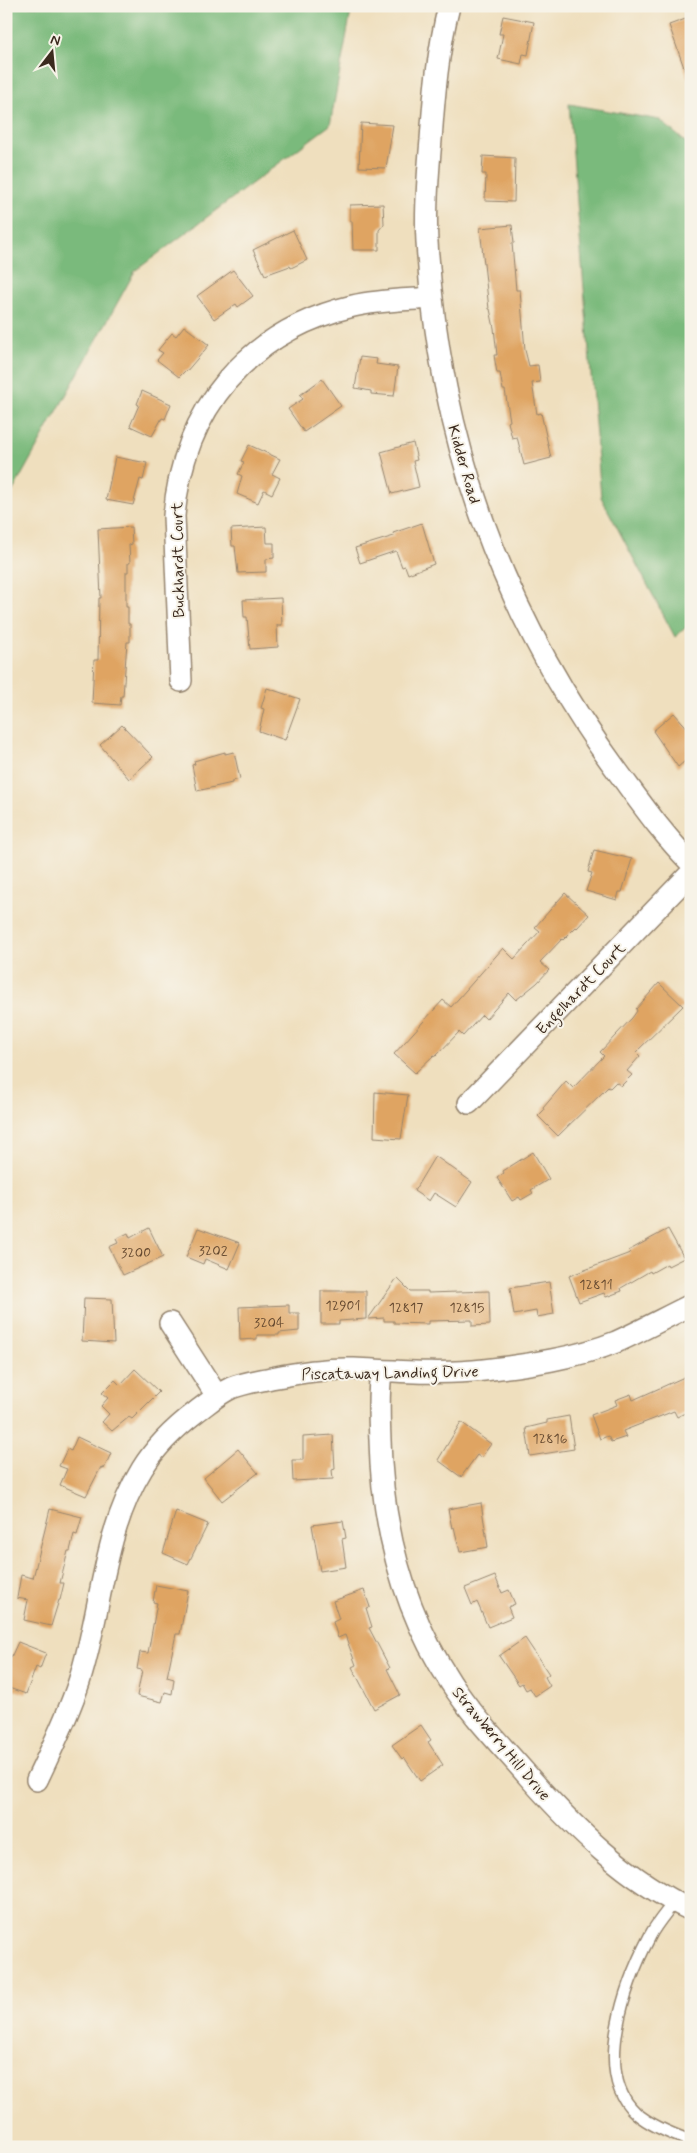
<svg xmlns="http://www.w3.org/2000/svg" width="697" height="2153" font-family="Mynerve,sans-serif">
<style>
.forest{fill:#7aba7b;stroke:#5a724c}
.building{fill:#dfa462}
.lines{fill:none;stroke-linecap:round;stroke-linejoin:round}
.lane-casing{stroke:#95846e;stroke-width:14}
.street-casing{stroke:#95846e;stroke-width:24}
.lane{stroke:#fff;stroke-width:11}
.street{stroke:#fff;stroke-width:21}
.labels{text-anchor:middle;stroke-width:4;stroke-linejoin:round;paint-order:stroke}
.number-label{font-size:14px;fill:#64482f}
.street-label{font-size:16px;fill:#3b2a1e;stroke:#f7f3e8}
</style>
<rect width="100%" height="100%" fill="#f7f3e8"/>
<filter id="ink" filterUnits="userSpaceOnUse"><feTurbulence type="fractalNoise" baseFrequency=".02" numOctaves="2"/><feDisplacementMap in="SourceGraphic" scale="10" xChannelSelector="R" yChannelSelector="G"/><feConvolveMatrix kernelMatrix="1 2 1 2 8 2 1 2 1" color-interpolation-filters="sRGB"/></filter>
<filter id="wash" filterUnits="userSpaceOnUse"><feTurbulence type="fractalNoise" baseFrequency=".0096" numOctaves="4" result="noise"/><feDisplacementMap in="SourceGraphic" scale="20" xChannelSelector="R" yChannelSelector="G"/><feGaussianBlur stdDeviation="1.12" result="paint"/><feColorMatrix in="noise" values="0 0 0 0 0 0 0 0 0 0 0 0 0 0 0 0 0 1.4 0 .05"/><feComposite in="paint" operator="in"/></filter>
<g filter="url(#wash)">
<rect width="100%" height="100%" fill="#efdfbe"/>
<path class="forest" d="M6 6H352L330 125 135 271 6 503Z
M569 104 660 120 691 147V623L675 637 601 497Z"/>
<g id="blocks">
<path class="building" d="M503 16 534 22 528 55 523 54 521 64 498 59 503 34H499Z
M691 17V79H688L669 25Z
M361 123 393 125 386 168 359 167Z
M483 156 515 158 514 202 485 201 486 174H482Z
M383 204 384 224 379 230V250H353L352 221H350V205Z
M512 225 514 243H512L516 290H520L525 350 529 366 538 365 540 382 532 383 537 414 541 413 551 458 524 465 517 437 512 438 508 422 510 421 505 390H503L500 373H497L494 355H497L494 328 490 309H489L480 228Z
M293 230 307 260 291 268 290 266 265 275 253 250Z
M233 270 253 296 238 307 236 304 214 319 197 296Z
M184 326 209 345 186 372 185 371 179 377 157 360 163 353 158 350 172 333 176 336Z
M360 357 377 359 376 364 398 367 394 396 371 394V391L355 388Z
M322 379 341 406 304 432 288 409 303 399 300 395Z
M142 391 171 404 165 419 162 418 152 436 130 426 139 405 137 404Z
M413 443 417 460 413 461 419 487 392 494 381 452Z
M249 445 280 459 272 474 280 478 272 494 264 490 258 503 237 494 242 476 238 474 244 462 241 461Z
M115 457 147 463 143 480 140 479 133 505 106 500Z
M422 523 434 564 408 574 405 566 402 567 396 551 360 563 355 548 394 536 393 533Z
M131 527 132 544 129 545 130 563H128V572H126V607H128V624H130V642H127L123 696H121L120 705 92 703 94 660H98L99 598H101L98 529Z
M266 527 267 543H274V558L266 559V572L238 573 235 546H232L231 529Z
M281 598 282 625H277L278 647 250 649 247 617H244L243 600Z
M267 688 300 699 285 740 259 731 264 709 261 708Z
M674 713 691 732V756L678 767 653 731Z
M122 725 153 757 129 779 100 745Z
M225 752V754L234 752 240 779 232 781V783L197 791 192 765 195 764 194 761Z
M594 850 632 859 622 892H619L617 900 586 891 592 873 588 872Z
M565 893 589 915 577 928 576 927 563 940 562 939 540 962 549 970 537 983 516 1000 509 993 486 1019 482 1015 463 1036 459 1032 436 1056 434 1055 415 1073 394 1054 443 1000 451 1007 503 948 514 959 540 931 535 927Z
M659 983 683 1006 636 1052 640 1056 627 1071 632 1075 621 1086 616 1082 610 1088 608 1087 558 1136 538 1116 544 1110 543 1108 566 1081 573 1088 604 1056 600 1052 632 1018 637 1011 636 1009Z
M375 1092 408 1095 401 1139 374 1137Z
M533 1152 549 1179 531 1190 533 1193 521 1200 519 1197 512 1201 497 1178 504 1173 503 1171Z
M435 1156 472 1182 456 1207 434 1193 429 1201 414 1191Z
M149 1228 163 1257 123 1275 109 1247 118 1243 116 1239 128 1233 130 1238Z
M198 1228 240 1243 229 1269 205 1259 203 1264 186 1257Z
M668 1229 684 1258 668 1266 667 1264 651 1273 650 1271 621 1288 622 1291 606 1297 604 1293 579 1302 569 1276 630 1253 628 1251Z
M397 1278 410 1291H428V1293L489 1291 490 1325 472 1326V1320L428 1321V1324L394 1323V1321H384V1318L368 1319Z
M549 1282 554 1314 537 1317 536 1311 514 1315 510 1288Z
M321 1291H366V1319L339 1321V1324H321Z
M84 1298 112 1299 114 1343 82 1341Z
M289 1305V1313H299V1331L279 1333V1335H257V1339L240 1340 239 1307Z
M135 1369 159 1392 132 1419 129 1417 112 1431 102 1422 109 1414 101 1406 108 1398 102 1393 115 1380 120 1385Z
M691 1374V1410L677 1417 674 1411 623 1431 626 1437 611 1442 608 1436 600 1439 591 1415 617 1405 615 1400 631 1394 633 1400Z
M569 1416 574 1449 530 1456 526 1428 547 1423V1420Z
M461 1422 491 1444 481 1458 477 1455 461 1477 438 1460Z
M333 1435 335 1469 332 1470 333 1479 293 1481 292 1460H303V1437Z
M77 1437 111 1453 104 1469 101 1467 86 1496 60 1485 67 1469 59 1466 67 1449 71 1451Z
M238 1449 258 1473 222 1501 204 1478Z
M481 1503 488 1547 460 1552 454 1527 452 1528 448 1509Z
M50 1509 82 1517 77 1535 74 1534 70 1551H68L60 1583H64L60 1600H59L51 1626 24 1620 28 1600 17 1598 21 1575 33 1578Z
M176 1511 208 1524 188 1564 163 1553Z
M343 1521 346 1538 342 1539 346 1567 320 1571 312 1525Z
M495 1576 502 1593 509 1590 515 1604 508 1607 512 1617 488 1627 477 1602 472 1605 465 1588Z
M156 1585 188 1591 180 1634H176L167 1677 174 1679 172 1694 165 1692 162 1702 137 1696 142 1670 137 1669 140 1652 148 1653 157 1603 153 1602Z
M364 1590 370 1607 366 1608 372 1627 369 1628 390 1668 387 1669 400 1695 374 1709 352 1667 356 1665 345 1635 338 1638 333 1622 339 1619 333 1601Z
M525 1638 549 1674 545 1677 550 1686 535 1696 530 1688 526 1690 522 1683 519 1685 499 1656Z
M18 1642 46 1653 40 1669 36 1667 26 1694 6 1687V1668Z
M421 1725 431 1740 428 1742 443 1765 420 1781 404 1757 402 1759 392 1745Z"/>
</g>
</g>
<g filter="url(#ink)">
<use href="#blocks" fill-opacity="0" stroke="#95846e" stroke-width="1"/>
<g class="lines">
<g class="lane-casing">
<path id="lane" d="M674 1902C666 1913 656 1924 650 1936 627 1980 591 2073 636 2113 650 2125 674 2135 691 2141"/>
</g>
<g class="street-casing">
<path id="street" d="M449 6C438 50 434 95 431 140 428 173 425 208 427 242 439 439 501 613 618 772 641 803 663 835 691 863
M181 681 174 516C183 409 248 331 353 306 378 300 406 300 432 298
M469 1103 691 873
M170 1323 217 1396
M381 1372C378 1395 379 1417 380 1440 382 1527 403 1610 451 1683 473 1717 502 1746 528 1776 575 1829 627 1880 691 1910
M37 1780C52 1748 68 1716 79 1682 102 1611 102 1534 142 1469 156 1446 175 1428 196 1412 207 1404 218 1394 231 1388 243 1383 258 1381 271 1378 298 1373 326 1368 354 1369 397 1371 441 1375 484 1370 526 1365 577 1358 616 1342 641 1331 666 1317 691 1305"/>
</g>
<use href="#lane" class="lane"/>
<use href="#street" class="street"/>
</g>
</g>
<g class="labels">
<g class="number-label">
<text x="213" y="1255">3202</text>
<text x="136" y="1257">3200</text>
<text x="596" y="1289">12811</text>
<text x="343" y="1310">12901</text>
<text x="406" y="1312">12817</text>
<text x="467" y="1312">12815</text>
<text x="269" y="1327">3204</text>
<text x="550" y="1443">12816</text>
</g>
<g class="street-label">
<text transform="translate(465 464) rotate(74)" y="6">Kidder Road</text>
<text transform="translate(177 560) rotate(-91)" y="6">Buckhardt Court</text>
<text transform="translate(580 988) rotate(-46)" y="6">Engelhardt Court</text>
<text transform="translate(390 1372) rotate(-1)" y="6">Piscataway Landing Drive</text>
<text transform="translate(502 1743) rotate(50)" y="6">Strawberry Hill Drive</text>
</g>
</g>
<rect width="697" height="2153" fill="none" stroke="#f7f3e8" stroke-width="25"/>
<g transform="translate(52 52) rotate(16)" stroke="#f7f3e8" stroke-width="4" paint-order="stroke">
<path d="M0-4L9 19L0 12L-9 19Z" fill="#3b2a1e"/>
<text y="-8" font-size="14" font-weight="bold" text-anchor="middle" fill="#3b2a1e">N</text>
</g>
</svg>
